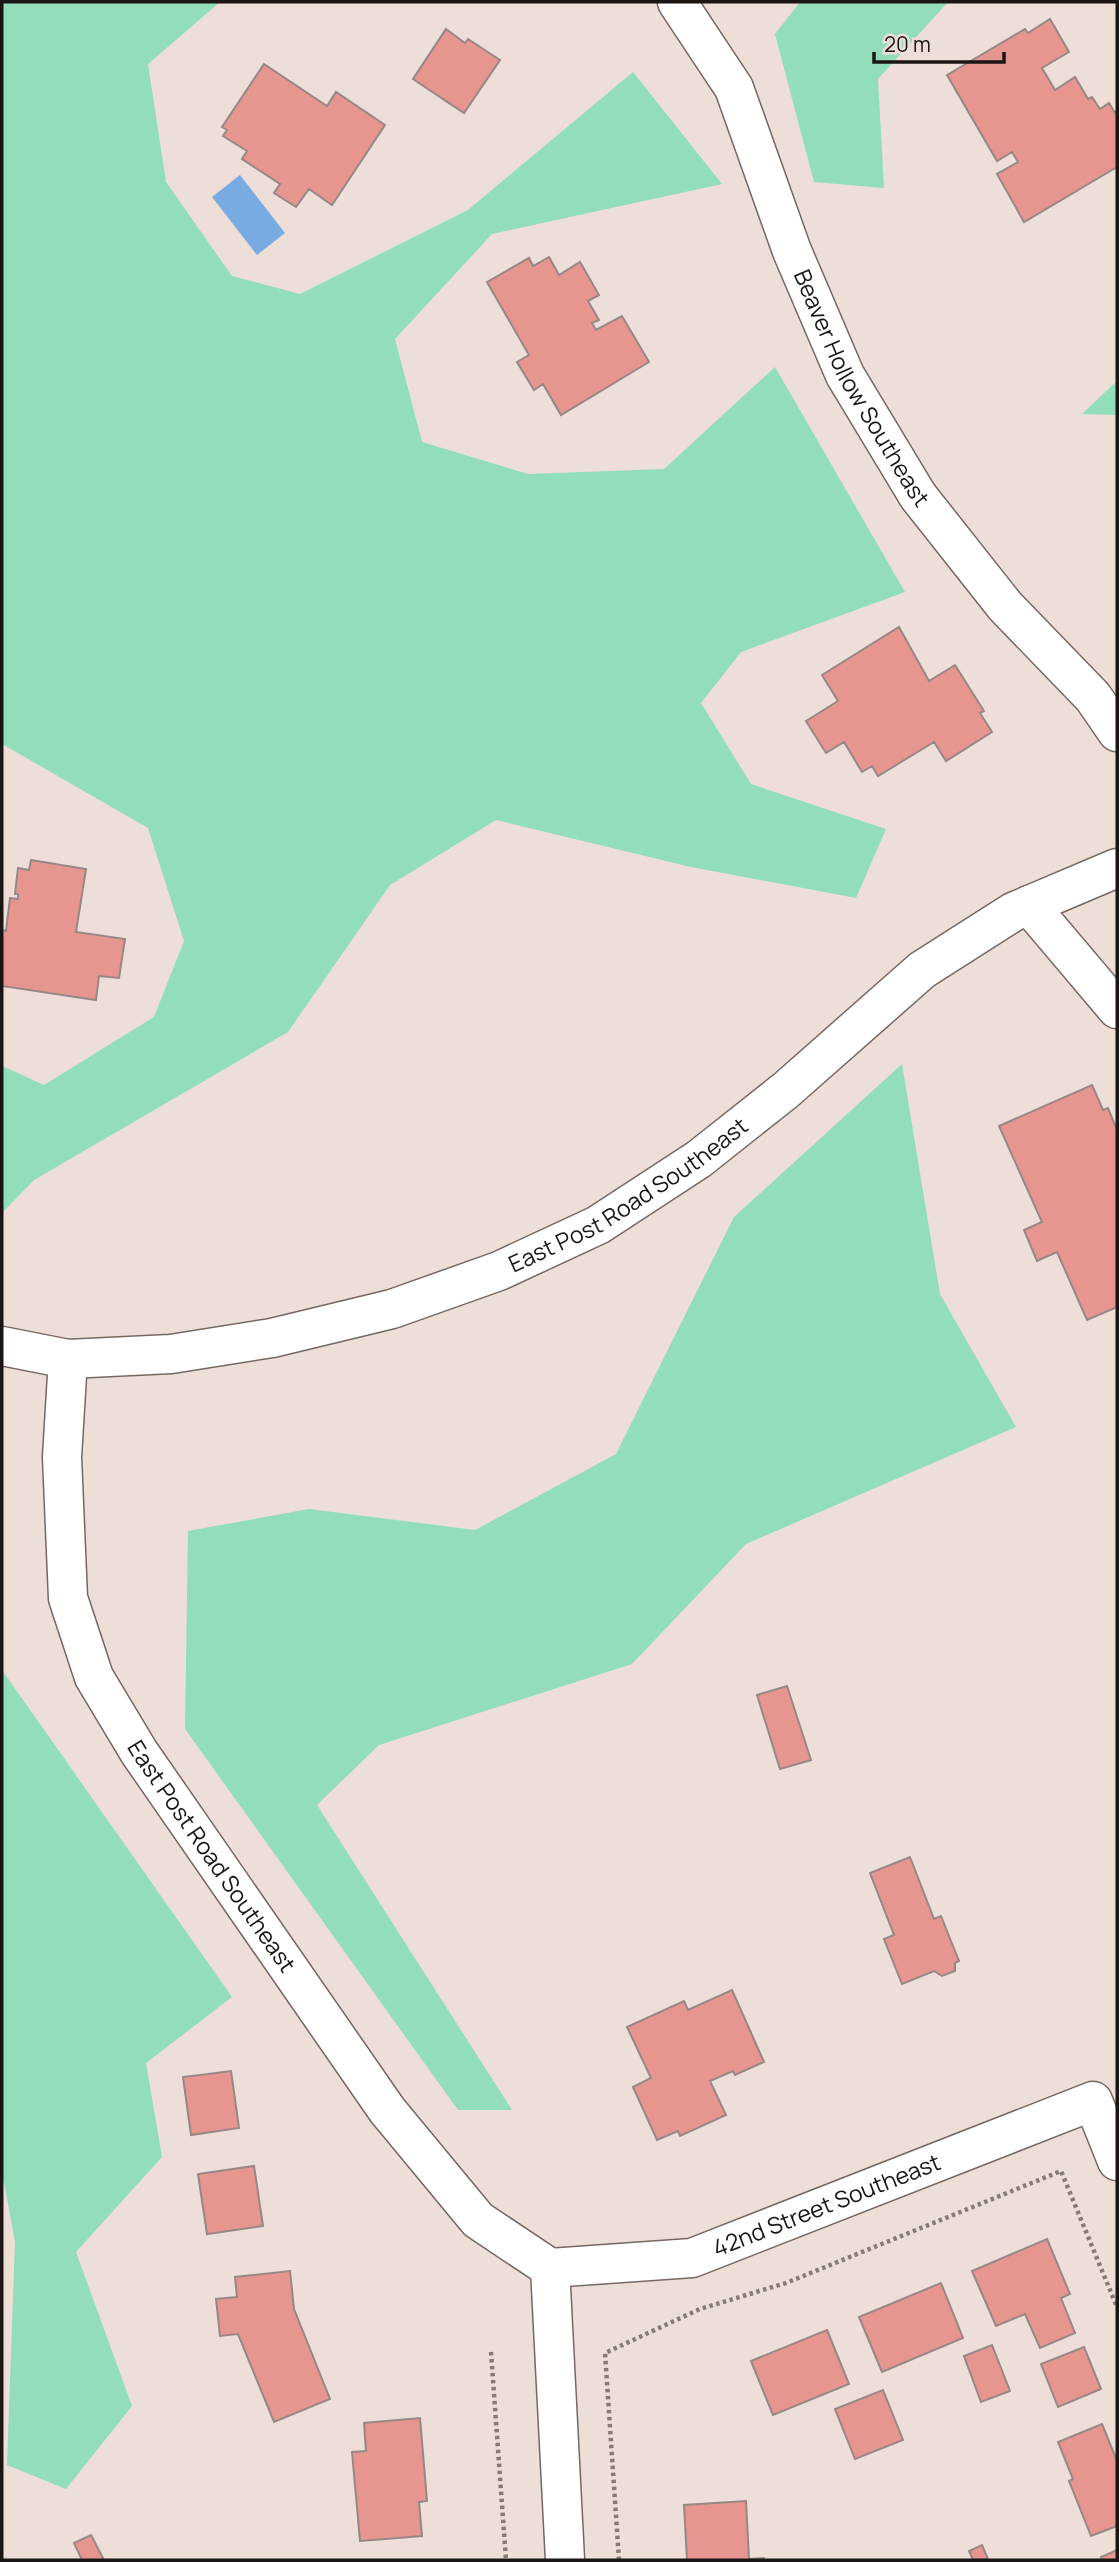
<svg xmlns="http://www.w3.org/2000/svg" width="1119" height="2562" font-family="Manrope,sans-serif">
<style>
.green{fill:#92ddba}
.water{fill:#78abe2}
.building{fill:#e6968f;stroke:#978786;stroke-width:2}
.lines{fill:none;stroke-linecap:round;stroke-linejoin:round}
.minor-casing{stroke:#756762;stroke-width:41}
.major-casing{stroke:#756762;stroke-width:41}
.path{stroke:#867b77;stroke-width:4.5;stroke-dasharray:3.5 3.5;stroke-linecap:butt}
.minor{stroke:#fff;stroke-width:38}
.major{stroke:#fff;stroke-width:38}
.labels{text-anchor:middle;stroke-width:5;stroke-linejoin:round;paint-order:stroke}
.street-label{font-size:23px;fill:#1b1614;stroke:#eeded8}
</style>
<rect width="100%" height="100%" fill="#eeded8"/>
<path class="green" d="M2 2H220L148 64 166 182 232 276 300 294 468 210 633 72 722 184 492 234 395 339 422 442 528 474 664 469 775 367 905 592 741 652 701 703 751 784 886 829 856 898 691 867 496 820 390 885 288 1032 34 1180 2 1213V1066L44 1085 154 1017 184 941 148 828 2 744Z
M800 2H948L878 79 884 188 814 182 775 34Z
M1117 381V415L1082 414Z
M902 1064 940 1294 1016 1427 746 1544 632 1664 379 1745 317 1805 512 2110H458L185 1729 188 1531 309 1509 475 1530 616 1454 734 1217Z
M2 1670 232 1997 146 2063 162 2157 76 2252 132 2406 66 2489 7 2465 15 2242 2 2171Z"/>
<path class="water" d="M240 175 285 233 257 255 212 197Z"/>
<path class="building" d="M1050 19 1069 52 1042 68 1055 90 1075 77 1088 99 1092 97 1100 109 1109 103 1115 113 1117 111V167L1024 222 997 174 1018 162 1012 152 997 161 947 75 1025 29 1028 33Z
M446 29 465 43 468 39 500 60 464 113 413 79Z
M264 64 327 106 336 92 385 125 332 205 309 189 296 207 274 193 280 184 242 159 247 151 223 136 227 130 222 127Z
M549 257 559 275 580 262 599 295 588 301 599 320 592 323 596 330 622 316 649 362 561 415 543 384 534 390 517 362 529 355 487 282 529 258 533 266Z
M899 627 929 681 955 665 984 711 980 713 992 732 946 761 934 742 878 776 872 766 862 772 844 742 826 753 806 721 838 701 822 675Z
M31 860 86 869 76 932 125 939 119 978 99 976 96 1000 2 986V930L6 931 10 898 18 899V894H15L18 868 29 870Z
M1092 1085 1103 1110 1108 1108 1117 1130V1307L1087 1320 1057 1252 1037 1261 1024 1230 1042 1222 999 1126Z
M787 1686 811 1760 780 1769 757 1695Z
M910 1857 934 1919 941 1916 959 1961 955 1963V1971L942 1976 934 1971 902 1984 884 1939 894 1935 870 1873Z
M732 1990 764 2062 735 2075 733 2071 710 2081 726 2115 680 2136 678 2131 657 2140 633 2087 651 2078 627 2027 684 2001 688 2010Z
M231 2071 239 2128 191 2135 183 2077Z
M254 2166 263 2226 207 2234 198 2174Z
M1047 2239 1070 2294 1061 2298 1075 2333 1040 2348 1025 2314 996 2326 972 2271Z
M290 2271 294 2309 330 2399 274 2422 238 2334 220 2336 216 2299 237 2297 235 2277Z
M941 2283 963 2338 882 2372 859 2317Z
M827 2330 849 2384 773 2415 751 2361Z
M992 2345 1010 2391 981 2402 964 2356Z
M1084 2347 1101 2389 1058 2407 1041 2364Z
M883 2390 903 2440 855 2459 835 2409Z
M420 2418 427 2501 419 2502 422 2536 360 2541 352 2452 366 2451 364 2423Z
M1102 2424 1117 2461V2526L1091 2536 1069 2481 1073 2479 1058 2442Z
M746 2501 749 2559 764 2558V2560H687L684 2505Z
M91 2535 104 2560H82L74 2543Z
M982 2545 988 2559 973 2560 969 2551Z
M1117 2550V2560H1102L1101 2557Z"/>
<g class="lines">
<g class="minor-casing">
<g id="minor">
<path id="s1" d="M677 2 734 88 792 251 845 375 918 496 1005 606 1093 697 1117 732"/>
<path d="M1029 905 1117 1009"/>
<path id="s2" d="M68 1359 62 1457 68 1598 94 1677 139 1752 387 2110 478 2220 550 2268"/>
<path id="s3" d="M550 2268 692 2258 1093 2101 1117 2161"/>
<path d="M550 2268 565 2560"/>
</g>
</g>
<g class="major-casing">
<g id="major">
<path id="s4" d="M2 1346 68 1359 171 1354 272 1338 392 1309 499 1271 598 1225 699 1159 786 1090 922 970 1013 912 1117 868"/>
</g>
</g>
<path class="path" d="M491 2352 506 2560
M619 2560 605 2353 700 2309 786 2283 1061 2171 1117 2307"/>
<use href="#minor" class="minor"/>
<use href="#major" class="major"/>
</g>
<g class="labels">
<g class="street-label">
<text dy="8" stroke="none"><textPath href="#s1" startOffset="430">Beaver Hollow Southeast</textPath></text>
<text dy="8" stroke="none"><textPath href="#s4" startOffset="660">East Post Road Southeast</textPath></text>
<text dy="8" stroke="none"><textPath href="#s2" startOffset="537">East Post Road Southeast</textPath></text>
<text dy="8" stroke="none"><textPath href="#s3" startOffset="287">42nd Street Southeast</textPath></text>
</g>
</g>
<rect width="1119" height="2562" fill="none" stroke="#1b1614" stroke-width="7"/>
<path d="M874 52v10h130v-10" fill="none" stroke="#1b1614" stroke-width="3.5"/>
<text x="884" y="52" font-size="21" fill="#1b1614" stroke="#eeded8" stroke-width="5" paint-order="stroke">20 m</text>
</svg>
